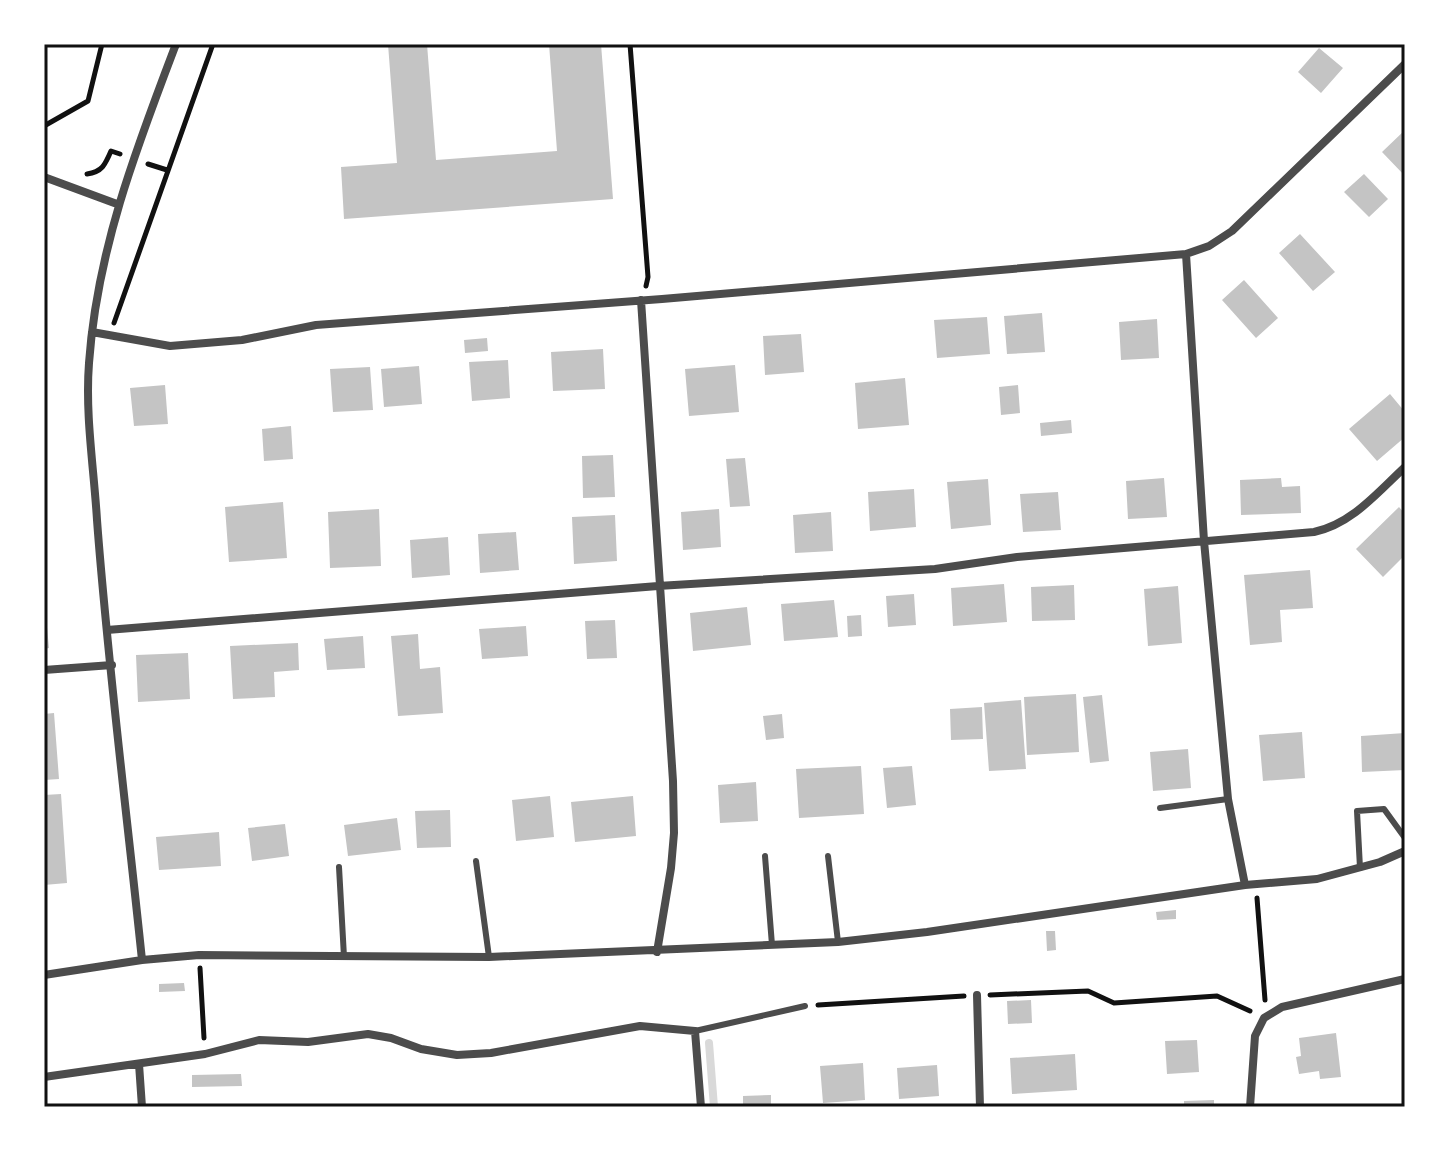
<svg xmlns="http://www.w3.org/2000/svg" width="1449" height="1151" font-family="Manrope,sans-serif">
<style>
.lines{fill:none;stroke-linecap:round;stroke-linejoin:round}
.stream{stroke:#d9d9d9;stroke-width:8}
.building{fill:#c4c4c4}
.path{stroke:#111;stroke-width:5}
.service{stroke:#4c4c4c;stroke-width:6}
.minor{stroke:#4c4c4c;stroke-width:8}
.neatline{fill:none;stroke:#111;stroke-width:3}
</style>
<rect width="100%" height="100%" fill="#fff"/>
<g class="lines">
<path class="stream" d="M709 1043 714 1107"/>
</g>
<path class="building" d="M388 44H427L436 160 557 151 549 44H601L613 199 344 219 341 167 397 163Z
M1319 48 1343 68 1321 93 1298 72Z
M1405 130V176L1382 152Z
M1364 174 1388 199 1369 217 1344 192Z
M1300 234 1335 272 1313 291 1279 253Z
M1244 280 1278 318 1256 338 1222 300Z
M1042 313 1045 352 1007 354 1004 316Z
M987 317 990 354 937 358 934 320Z
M1157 319 1159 358 1121 360 1119 322Z
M801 334 804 372 765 375 763 336Z
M487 338 488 351 465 353 464 340Z
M603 349 605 389 553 391 551 352Z
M508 360 510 398 472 401 469 362Z
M735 365 739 412 689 416 685 369Z
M419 366 422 404 384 407 381 369Z
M370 367 373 410 333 412 330 369Z
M905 378 909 425 858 429 855 383Z
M165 385 168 424 134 426 130 388Z
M1018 385 1020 413 1001 415 999 387Z
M1390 394 1405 412V437L1377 461 1349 429Z
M1071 420 1072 433 1041 436 1040 423Z
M291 426 293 459 264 461 262 429Z
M613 455 615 497 583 498 582 456Z
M745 458 750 506 730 507 726 459Z
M1164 478 1167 517 1128 519 1126 481Z
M1281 478 1282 487 1300 486 1301 513 1241 515 1240 480Z
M988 479 991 525 951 529 947 482Z
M914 489 916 527 870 531 868 492Z
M1058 492 1061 530 1023 532 1020 494Z
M283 502 287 558 229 562 225 507Z
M1399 507 1405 514V555L1383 577 1356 549Z
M379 509 381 566 330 568 328 512Z
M719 509 721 547 683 550 681 512Z
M831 512 833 551 795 553 793 515Z
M615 515 617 561 574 564 572 517Z
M516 532 519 570 480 573 478 534Z
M448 537 450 575 412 578 410 540Z
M1310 570 1313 608 1280 610 1282 642 1250 645 1244 575Z
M1004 584 1007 622 953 626 951 588Z
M1074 585 1075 620 1032 621 1031 587Z
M1178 586 1182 643 1148 646 1144 589Z
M914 594 916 625 888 627 886 596Z
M834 600 838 637 784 641 781 604Z
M747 607 751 645 693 651 690 613Z
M861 615 862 636 848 637 847 616Z
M44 617H46L49 648 44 649Z
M615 620 617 658 587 659 585 621Z
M526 626 528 656 482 659 479 629Z
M418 634 420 669 440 667 443 713 398 716 391 636Z
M363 636 365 668 327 670 324 639Z
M298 643 299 670 274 672 275 697 233 699 230 646Z
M188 653 190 699 138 702 136 655Z
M1076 694 1079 752 1027 755 1024 697Z
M1102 695 1109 761 1090 763 1083 697Z
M1021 700 1026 769 989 771 984 703Z
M982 707 983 739 951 740 950 709Z
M54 713 59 779 44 780V714Z
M782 714 784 738 766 740 763 716Z
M1302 732 1305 778 1263 781 1259 735Z
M1405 733V770L1362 772 1361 736Z
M1188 749 1191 788 1153 791 1150 752Z
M861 766 864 814 799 818 796 769Z
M912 766 916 805 887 808 883 768Z
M756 782 758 821 720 823 718 785Z
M61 794 67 883 44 885V795Z
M550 796 554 837 516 841 512 800Z
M633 796 636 836 575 842 571 802Z
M450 810 451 847 417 848 415 811Z
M397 818 401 850 348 856 344 825Z
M285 824 289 856 252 861 248 828Z
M219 832 221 866 159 870 156 837Z
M1176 910V919L1157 920 1156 912Z
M1046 931H1055L1056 950 1047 951Z
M184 983 185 991 159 992V984Z
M1031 1000 1032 1023 1008 1024 1007 1001Z
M1336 1033 1341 1077 1320 1079 1319 1071 1299 1074 1296 1057 1301 1056 1299 1038Z
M1197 1040 1199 1072 1167 1074 1165 1041Z
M1075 1054 1077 1090 1012 1094 1010 1058Z
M863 1063 865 1100 823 1103 820 1066Z
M937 1065 939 1096 899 1099 897 1068Z
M241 1074 242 1086 192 1087V1075Z
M771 1095V1107H743V1096Z
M1214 1100V1107H1184V1101Z"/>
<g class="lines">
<path class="path" d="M630 44 648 277 646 286
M44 126 88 101 102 44
M148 164 167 170
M87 174C102 172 105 165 111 151L120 154
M114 323 213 44
M1257 898 1265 1000
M200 968 204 1038
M990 995 1088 991 1114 1003 1217 996 1250 1011
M818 1005 964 996"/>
<path class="service" d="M1160 808 1228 799
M765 856 772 945
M828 856 838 942
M476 861 489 957
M339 867 344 957
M1360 868 1357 811 1384 809 1405 838
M695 1031 805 1006"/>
<path class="minor" d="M44 177 117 204
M1186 254 1204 541 1228 799 1245 885
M641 300 673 781 674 833 671 868 657 952
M92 332 170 346 242 340 316 325 662 299 1186 254 1209 246 1232 231 1405 64
M107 630 658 586 935 569 1017 557 1314 532C1352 524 1378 492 1405 467
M44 670 112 665
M142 960C127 814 108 667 97 520 94 469 85 415 89 363 97 250 136 149 176 44
M44 975 142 960 199 955 489 957 838 942 927 932 1245 885 1317 879 1380 862 1405 851
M977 995 980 1107
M139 1064 142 1107
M44 1077 205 1054 259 1040 308 1042 368 1034 391 1038 421 1049 457 1055 491 1053 640 1026 695 1031 701 1107
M1250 1107 1255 1036 1264 1018 1282 1007 1405 979"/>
</g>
<rect width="1449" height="1151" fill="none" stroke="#ffffff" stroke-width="92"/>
<rect x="46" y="46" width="1357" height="1059" class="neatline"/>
</svg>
